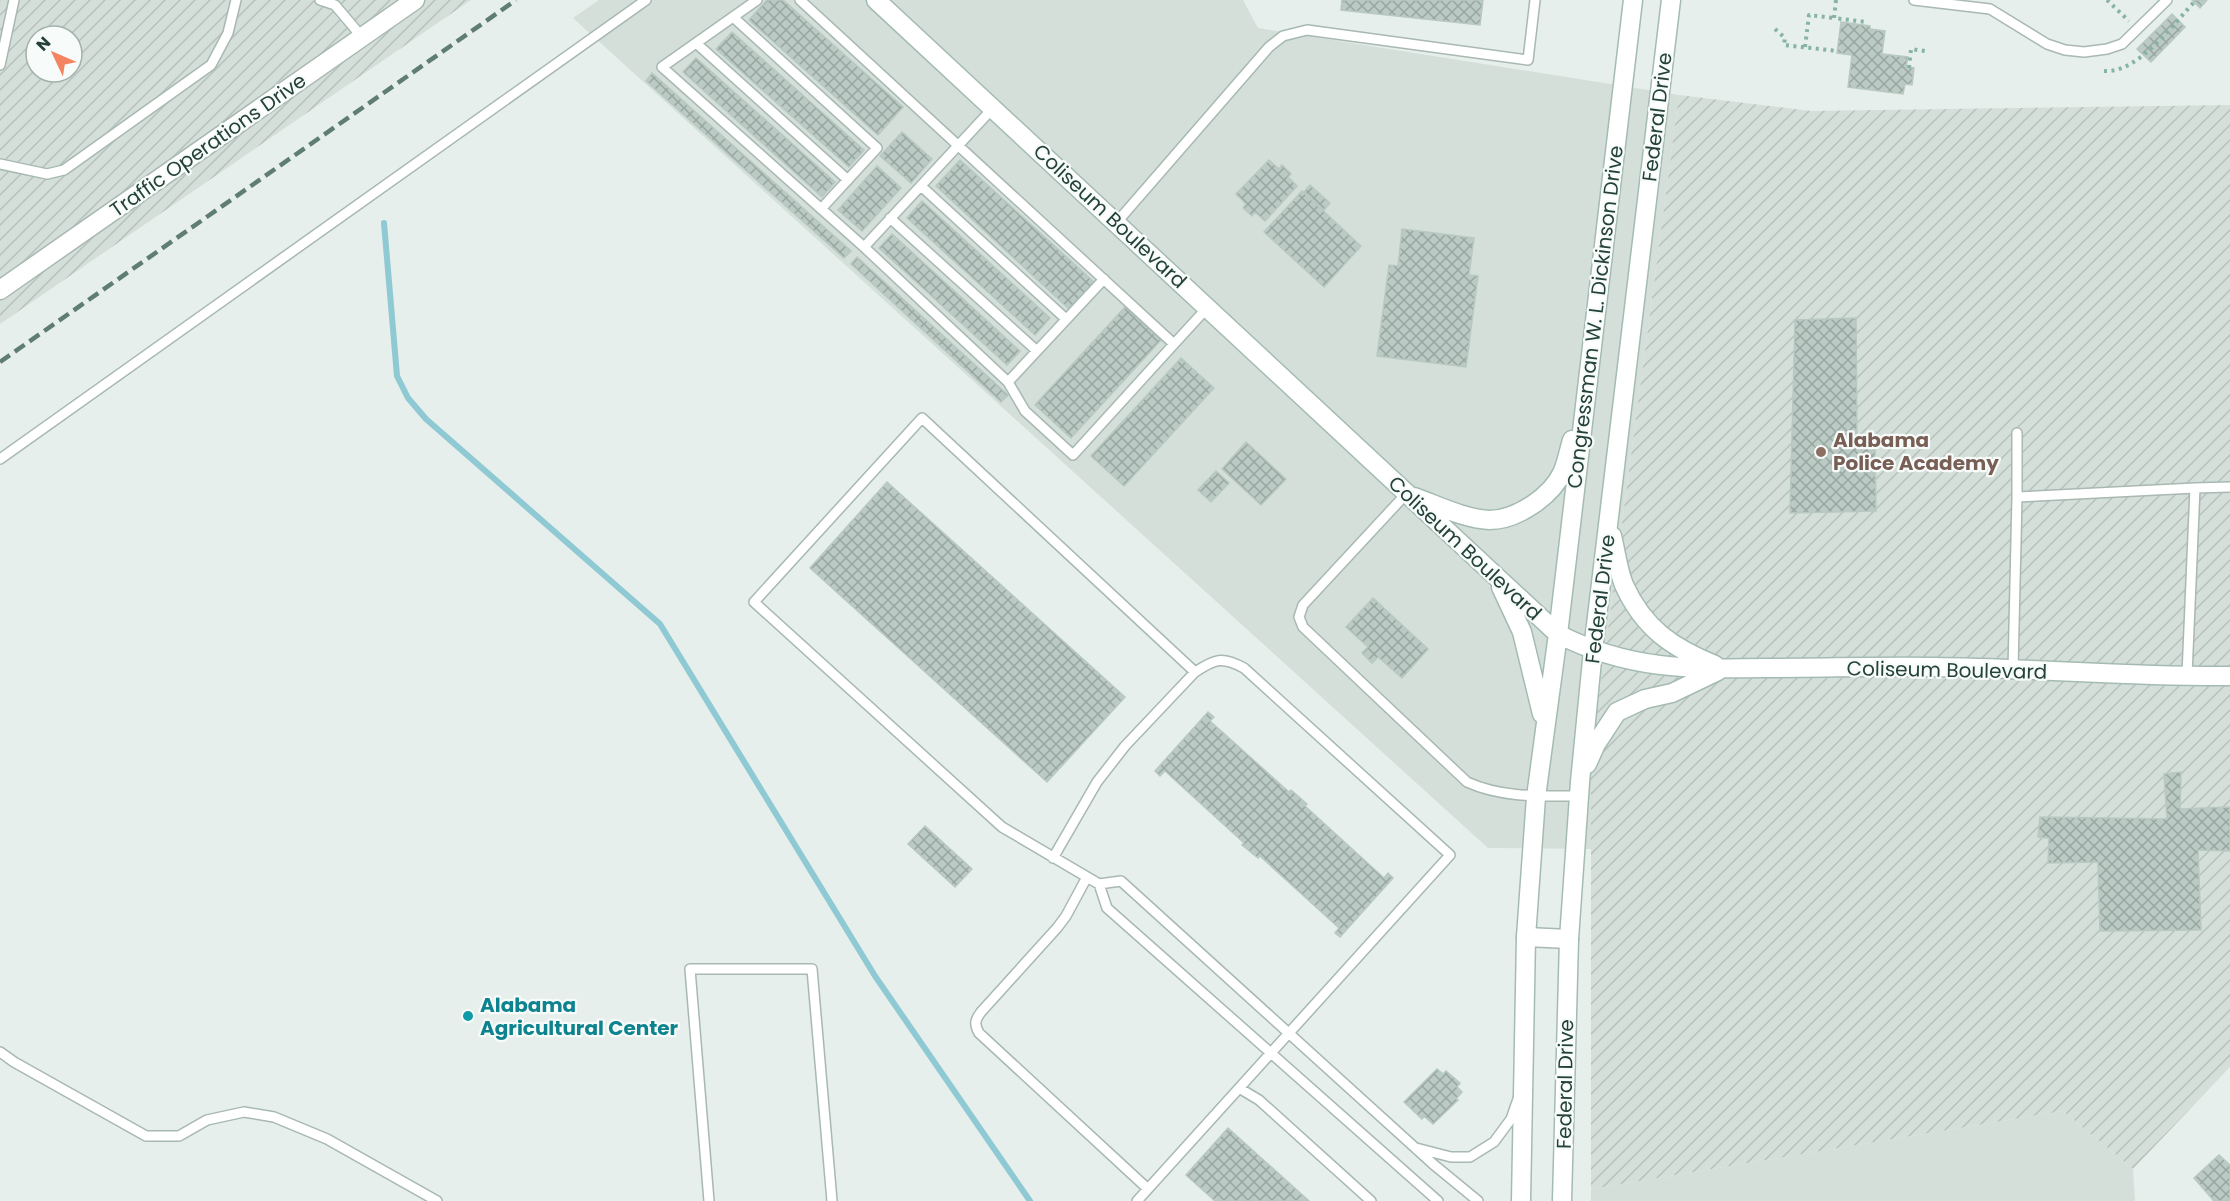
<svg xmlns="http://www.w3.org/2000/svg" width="2230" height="1201" font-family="Poppins,sans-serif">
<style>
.built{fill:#d4dfda}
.industrial{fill:url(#industrial-furrows);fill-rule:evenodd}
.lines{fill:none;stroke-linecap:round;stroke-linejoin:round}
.stream{stroke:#8ec9d4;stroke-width:6}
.building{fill:url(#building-cross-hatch);stroke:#b8c9c2;stroke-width:1.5}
.service-casing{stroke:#a8b8b2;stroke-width:12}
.minor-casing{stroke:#a8b8b2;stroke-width:21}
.secondary-casing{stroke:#a4bbb3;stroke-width:21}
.path{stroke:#86b3a5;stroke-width:4;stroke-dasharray:3 4.5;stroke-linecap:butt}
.service{stroke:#fff;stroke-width:9}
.minor{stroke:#fff;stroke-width:18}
.secondary{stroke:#fff;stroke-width:18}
.rail{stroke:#5f7d75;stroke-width:4.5;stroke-dasharray:12 6;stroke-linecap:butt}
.education-dot{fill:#8d6e63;stroke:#f7fbf9;stroke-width:2}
.culture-dot{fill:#0f9aa8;stroke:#f7fbf9;stroke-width:2}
.labels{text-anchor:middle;stroke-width:4.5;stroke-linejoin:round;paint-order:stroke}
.street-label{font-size:20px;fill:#24423a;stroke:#f7fbf9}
.education-label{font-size:20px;font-weight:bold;fill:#785e54;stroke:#f7fbf9;text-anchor:start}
.culture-label{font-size:20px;font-weight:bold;fill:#0d838f;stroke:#f7fbf9;text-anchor:start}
</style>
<defs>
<pattern id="industrial-furrows" width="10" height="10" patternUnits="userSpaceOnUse" patternTransform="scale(1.5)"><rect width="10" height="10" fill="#d4dfda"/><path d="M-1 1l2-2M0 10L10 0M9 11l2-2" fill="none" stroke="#b6c1bc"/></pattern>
<pattern id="building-cross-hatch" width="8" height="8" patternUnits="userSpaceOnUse" patternTransform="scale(1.5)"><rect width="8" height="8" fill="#bbcac4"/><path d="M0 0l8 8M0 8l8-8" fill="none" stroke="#98a6a0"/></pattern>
</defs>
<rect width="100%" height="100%" fill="#e6efeb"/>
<path class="built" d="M599 0H1243L1258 28 1679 95 1591 756V849L1488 848 573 18Z
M2063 1111 2133 1169 2135 1201H1591V1189Z"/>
<path class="industrial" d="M0 0H471L0 324ZM36 36H72V72H36Z
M1679 95 1811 111 2230 105V1067L2133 1169 2063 1111 1591 1189V756Z"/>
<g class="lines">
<path class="stream" d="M384 223 397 376 408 398 426 419 660 624 875 976 1030 1201"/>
</g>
<path class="building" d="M767 0H783L903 107 878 135 749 20Z
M1342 0H1483L1480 25 1341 10Z
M2192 0H2207L2200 8Z
M2172 14 2185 27 2151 62 2137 49Z
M1841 22 1870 26V29L1885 31 1882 54 1908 57 1906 67 1914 68 1912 85 1905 84 1903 94 1848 87 1852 55 1837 53Z
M732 32 864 150 849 167 716 49Z
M696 58 835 182 822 197 683 72Z
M652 73 851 251 844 258 646 81Z
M902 132 932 159 911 183 880 156Z
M960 160 1094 282 1069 309 936 186Z
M1269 160 1279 169 1282 165 1291 174 1288 177 1297 186 1265 221 1255 212 1252 216 1243 208 1246 204 1236 194Z
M877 166 901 188 862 231 838 210Z
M1310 185 1330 203 1324 210 1304 192Z
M1302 191 1361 246 1324 287 1264 232Z
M922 201 1050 318 1035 335 907 218Z
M1402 229 1474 238 1469 275 1478 276 1466 367 1377 356 1389 265 1398 266Z
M892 234 1020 351 1007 365 879 248Z
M857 257 1008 395 1001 402 851 264Z
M1125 307 1161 340 1071 438 1035 405Z
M1856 318 1857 449 1875 448 1876 511 1790 513 1795 320Z
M1181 358 1214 388 1124 486 1091 456Z
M1246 442 1286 479 1261 505 1222 469Z
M1216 471 1229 483 1211 502 1198 490Z
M887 482 1125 697 1047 782 810 568Z
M1373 598 1428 649 1402 678 1378 657 1372 663 1362 653 1368 647 1346 627Z
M1208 712 1214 717 1210 721 1289 792 1291 790 1307 804 1305 806 1384 878 1388 873 1393 878 1340 937 1335 933 1339 928 1260 856 1258 858 1242 845 1244 843 1165 771 1160 776 1155 771Z
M2181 772 2180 809 2230 807V851L2198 850 2201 930 2100 931 2098 862 2048 863 2049 838 2038 837 2040 817 2167 819 2164 774Z
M925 826 972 869 955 887 908 844Z
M1437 1069 1443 1074 1446 1071 1460 1083 1457 1087 1462 1092 1456 1099 1458 1100 1433 1124 1424 1116 1422 1119 1404 1102Z
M1228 1128 1309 1201H1215L1186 1175Z
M2219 1155 2230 1165V1201H2214L2194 1178Z"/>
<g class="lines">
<g class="service-casing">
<path id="service" d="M320 0 335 5 362 37
M757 0 662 67 864 247
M800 0 1174 344 1207 308
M1914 0 1990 9 2047 44 2065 50 2084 52 2107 49 2122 44 2167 0
M733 17 877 148 821 209
M696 43 848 180
M0 65 14 0
M993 108 864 247 1008 382 1104 279
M0 164 47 174 64 170 211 65 228 33 236 0
M921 186 1066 319
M890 218 1037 351
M1117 222 1269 47 1283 36 1307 30 1528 60 1535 0
M1008 382 1025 411 1073 455 1174 344
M2017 433V497
M0 459 646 0
M1406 494 1303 605 1299 617 1303 627 1467 782C1502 798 1541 796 1579 796
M2013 670 2017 497 2195 488
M2187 675 2195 488 2230 487
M1053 858 1097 782 1125 746 1195 672 922 418 754 602 1002 827 1099 884 1121 881 1433 1164 1478 1201
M1087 877 1066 916 1057 928 981 1012C975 1020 974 1024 979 1033L1148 1189
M1099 884 1107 908 1438 1201
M0 1052 14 1062 146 1136H179L207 1120 244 1112 274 1117 327 1139 437 1201
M1239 1088 1259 1100 1371 1201
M1416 1148 1451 1157H1470L1494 1142 1511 1119 1518 1099
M709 1201 690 969H812L832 1201
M1137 1201 1450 855 1244 668C1222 656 1215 659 1195 672"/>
</g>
<g class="minor-casing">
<path id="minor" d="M0 290 415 0
M1526 937 1569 939"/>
</g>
<g class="secondary-casing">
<path id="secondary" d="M876 0C1104 210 1329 424 1558 634 1630 671 1693 669 1771 668 1825 668 1880 666 1935 667 2033 668 2131 677 2230 676
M1414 497C1437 505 1465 519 1489 520 1517 520 1552 496 1563 471 1567 461 1569 450 1572 440
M1612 536C1616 552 1618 570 1624 585 1644 629 1673 648 1715 665
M1501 587 1522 632 1542 714
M1587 764 1596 744 1617 712 1645 699 1672 693 1718 671
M1521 1201 1526 937 1536 797 1558 634 1633 0
M1562 1201 1569 939 1580 782 1593 650 1671 0"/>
</g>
<path class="path" d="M1836 0 1834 18 1866 22
M2107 0 2129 21
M1775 29 1785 38 1784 45 1837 51
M1805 47 1809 15 1834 18
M1909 68 1911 49 1925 51
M2104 71C2138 74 2175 22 2196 0"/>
<use href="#service" class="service"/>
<use href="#minor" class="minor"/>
<use href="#secondary" class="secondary"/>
<path class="rail" d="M0 362 516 0"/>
</g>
<circle class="education-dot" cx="1821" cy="452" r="6"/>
<circle class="culture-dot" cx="468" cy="1016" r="6"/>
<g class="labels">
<g class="street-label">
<text transform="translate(1657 117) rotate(-83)" y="7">Federal Drive</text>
<text transform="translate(208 145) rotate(-35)" y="7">Traffic Operations Drive</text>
<text transform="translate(1110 216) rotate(43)" y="7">Coliseum Boulevard</text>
<text transform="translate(1595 317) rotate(-83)" y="7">Congressman W. L. Dickinson Drive</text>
<text transform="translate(1465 548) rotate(43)" y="7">Coliseum Boulevard</text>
<text transform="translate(1600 599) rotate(-83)" y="7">Federal Drive</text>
<text transform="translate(1947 670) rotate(1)" y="7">Coliseum Boulevard</text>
<text transform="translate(1565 1084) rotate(-89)" y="7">Federal Drive</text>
</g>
<g class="education-label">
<text x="1833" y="447">Alabama<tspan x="1833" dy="23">Police Academy</tspan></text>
</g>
<g class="culture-label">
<text x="480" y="1012">Alabama<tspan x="480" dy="23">Agricultural Center</tspan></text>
</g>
</g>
<g transform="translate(54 54) rotate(314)"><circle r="28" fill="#f7fbf9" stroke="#a3b1ad" stroke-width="1.5"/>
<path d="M0-4.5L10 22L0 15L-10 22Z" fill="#f4845f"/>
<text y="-9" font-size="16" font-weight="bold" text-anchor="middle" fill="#24423a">N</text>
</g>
</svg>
